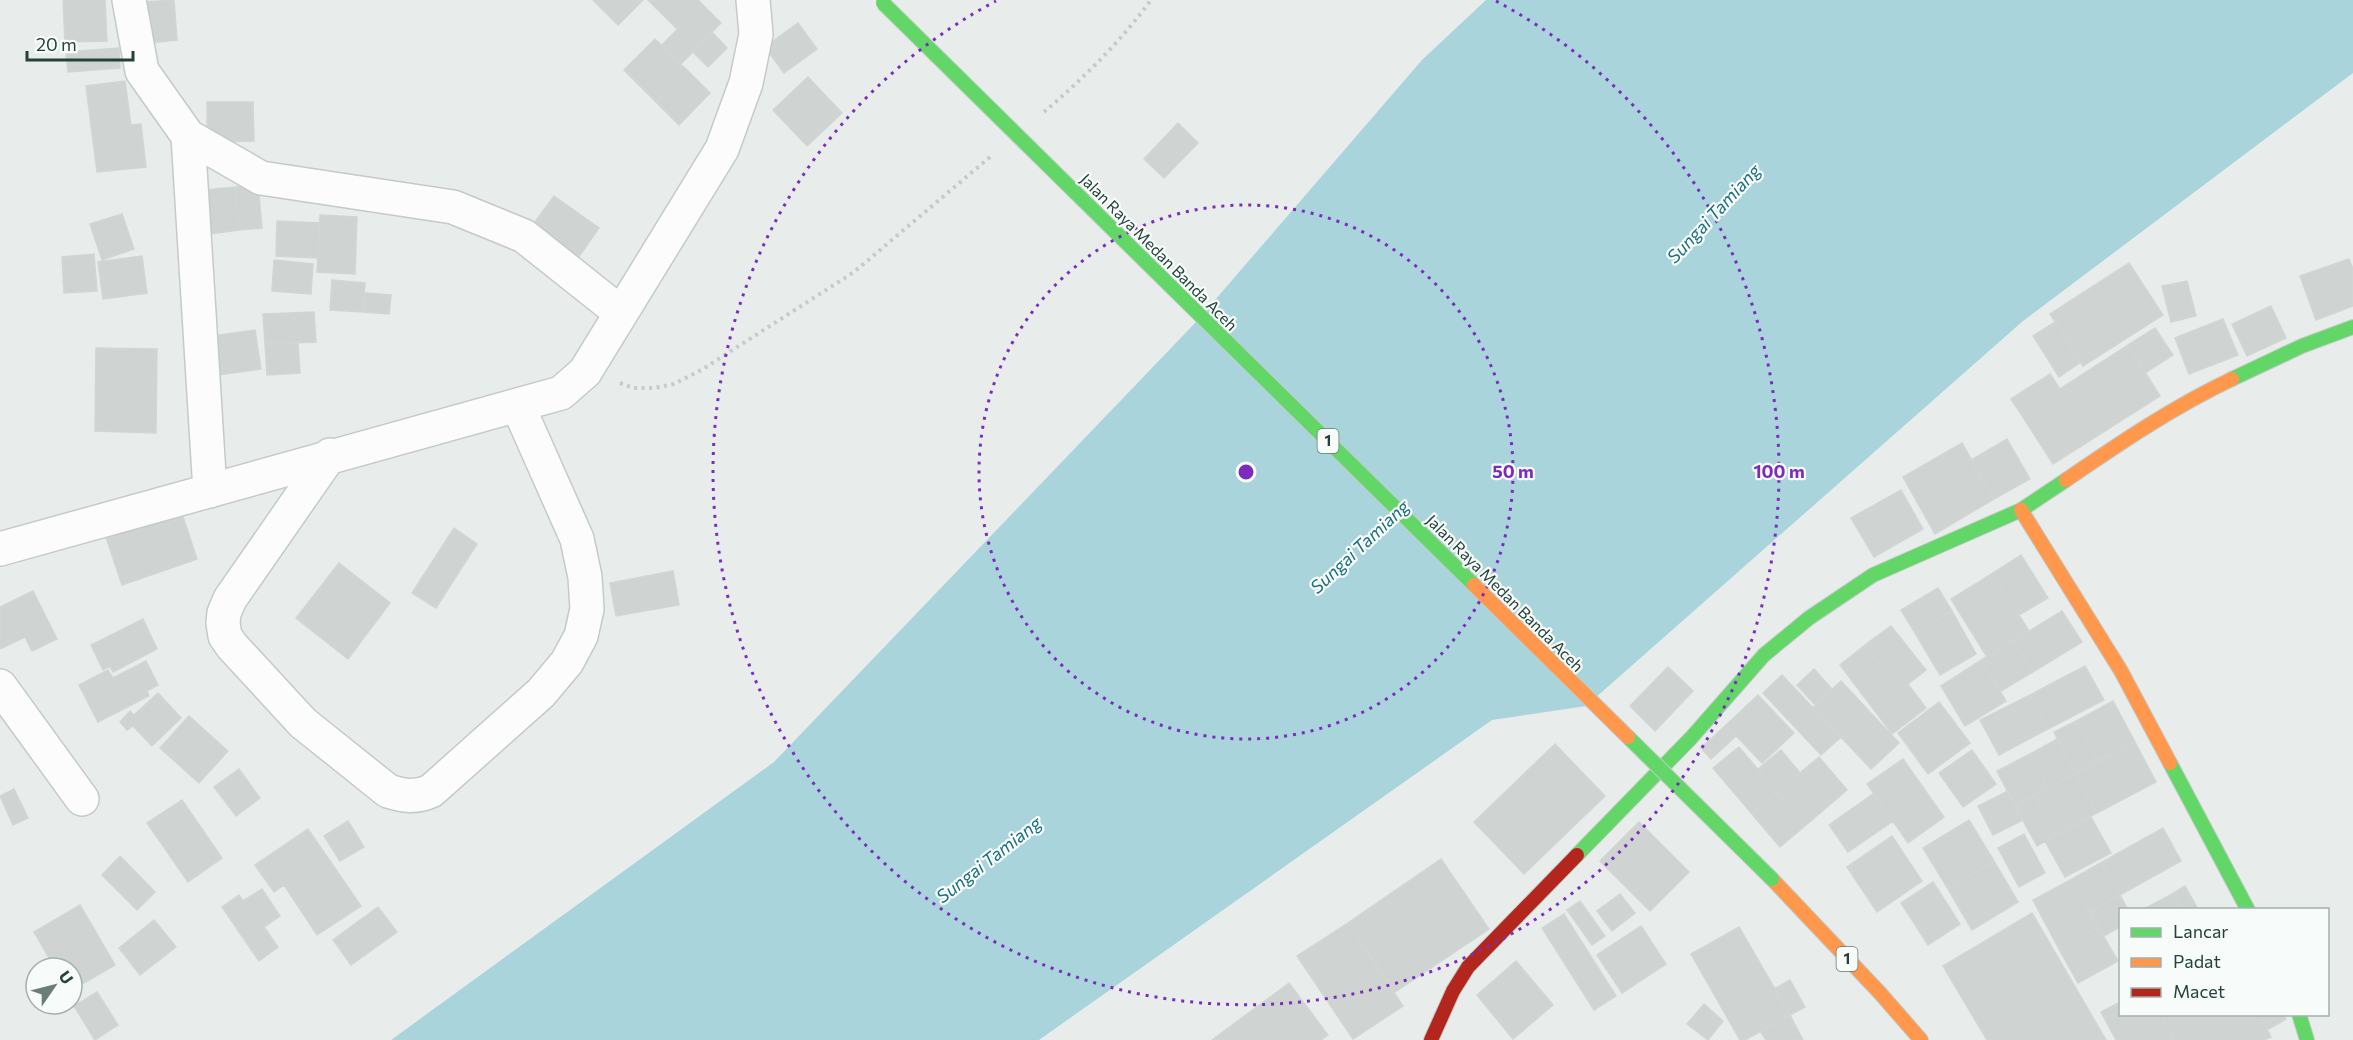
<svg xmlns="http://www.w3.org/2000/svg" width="2353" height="1040" font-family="Commissioner,sans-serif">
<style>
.water{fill:#a9d4db}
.building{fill:#cfd4d2;stroke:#d1d6d4;stroke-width:1.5}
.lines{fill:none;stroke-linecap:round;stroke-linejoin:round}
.street-casing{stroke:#c5cac8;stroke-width:36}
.fast-casing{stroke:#c3cbc8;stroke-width:16}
.slow-casing{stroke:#c3cbc8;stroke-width:16}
.jam-casing{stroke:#c3cbc8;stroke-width:16}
.path{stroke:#c3ccca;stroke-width:4;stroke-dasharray:3 4.5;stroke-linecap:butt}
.street{stroke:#fcfcfc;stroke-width:33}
.fast{stroke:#63d668;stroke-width:14}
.slow{stroke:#ff974d;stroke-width:14}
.jam{stroke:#b3261e;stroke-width:14}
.fast-bridge-casing{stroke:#c3ccc9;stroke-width:16;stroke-linecap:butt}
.slow-bridge-casing{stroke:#c3ccc9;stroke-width:16;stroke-linecap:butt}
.fast-bridge{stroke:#63d668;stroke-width:14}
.slow-bridge{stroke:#ff974d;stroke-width:14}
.ring{fill:none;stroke:#7b2cbf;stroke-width:3;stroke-dasharray:3 6}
.labels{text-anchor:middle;stroke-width:4.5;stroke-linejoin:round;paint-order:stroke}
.shield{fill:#f7fbf9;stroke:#637a73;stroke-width:1.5}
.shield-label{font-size:15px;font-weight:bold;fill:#24423a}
.street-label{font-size:16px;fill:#24423a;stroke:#f7fbf9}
.water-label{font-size:18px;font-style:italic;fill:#1c6f80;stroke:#f7fbf9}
.centre{fill:#7b2cbf;stroke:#f7fbf9;stroke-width:3}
.ring-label{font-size:18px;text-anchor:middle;font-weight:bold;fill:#7b2cbf;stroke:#f7fbf9;stroke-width:4.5;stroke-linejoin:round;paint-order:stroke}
</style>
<rect width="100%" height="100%" fill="#e8edeb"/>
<path class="water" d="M1486 0H2353V73L2023 321 1586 706 1492 720 1039 1040H391L774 762 1196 322 1422 60Z"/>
<path class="building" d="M63 0H105L107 41 65 42Z
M174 0 177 40 149 43 145 2Z
M593 0H643L618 25Z
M648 0H698L702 4 677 29Z
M702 4 721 23 681 64 662 45Z
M798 23 817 49 784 73 765 47Z
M712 32 727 48 708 67 693 52Z
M655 39 688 71 656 102 624 70Z
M119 48 120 68 68 72 66 52Z
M688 71 710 93 679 125 656 102Z
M808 77 842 113 807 146 773 110Z
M125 81 131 125 141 124 146 167 97 172 86 86Z
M207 102H253L254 141 207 142Z
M1178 123 1198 143 1164 178 1144 159Z
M258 184 262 228 239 230 235 187Z
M235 187 239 230 210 234 205 190Z
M554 196 599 228 578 258 532 226Z
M122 214 134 249 102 260 90 224Z
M320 215 357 217 355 274 317 272Z
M277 221 319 223 318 258 276 256Z
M94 254 97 291 64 293 62 257Z
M142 256 147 293 103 299 98 262Z
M2349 259 2353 269V306L2316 320 2300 276Z
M274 260 313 264 311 294 272 291Z
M2129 263 2163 315 2083 366 2050 314Z
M332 280 365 283 363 312 330 310Z
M2187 281 2196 316 2171 322 2162 286Z
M365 293 391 295 389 314 363 312Z
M2271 306 2286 338 2247 356 2232 324Z
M314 312 316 342 265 344 263 314Z
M2223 319 2238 355 2189 374 2175 338Z
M2055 322 2081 362 2059 377 2033 336Z
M2155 328 2173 355 2145 373 2128 345Z
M255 330 261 369 211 376 206 337Z
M298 343 300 373 267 375 265 344Z
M2128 345 2160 396 2053 464 2021 414Z
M96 348 157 349 156 433 95 431Z
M2050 374 2060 389 2021 414 2011 399Z
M2007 439 2030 479 1994 499 1971 460Z
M1962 443 1994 499 1935 534 1903 477Z
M1901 490 1923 529 1874 557 1851 518Z
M181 511 197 559 122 585 106 537Z
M454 528 477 544 436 608 412 593Z
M2021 555 2048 598 2019 615 1993 573Z
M339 563 390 603 348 659 296 618Z
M673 571 679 605 616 616 610 583Z
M1993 573 2029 631 1987 657 1951 599Z
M1938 588 1952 611 1915 633 1901 610Z
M33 591 57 639 32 651 25 637 0 649V607Z
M1952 611 1976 654 1940 675 1915 633Z
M2062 611 2082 642 2033 672 2013 641Z
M143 619 157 649 113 672 110 666 103 670 91 645Z
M1891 626 1926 670 1900 690 1865 645Z
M2013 641 2033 672 2001 691 1981 660Z
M1865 645 1900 690 1874 710 1840 665Z
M1981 660 2006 701 1965 726 1941 686Z
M146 661 158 685 147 691 149 696 98 722 79 685 108 670 113 678Z
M2085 666 2104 700 2048 729 2030 695Z
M1668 667 1693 691 1655 731 1630 706Z
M1814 669 1832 689 1815 705 1797 685Z
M1782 675 1841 737 1821 755 1763 693Z
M1841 681 1868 710 1841 737 1813 707Z
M1908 684 1926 708 1892 734 1874 710Z
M158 693 181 718 152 746 133 726 127 730 120 722 130 711 134 715Z
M1758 695 1794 733 1762 763 1726 725Z
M2030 695 2048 729 1999 755 1980 720Z
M2113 701 2135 742 2098 761 2076 721Z
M1939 702 1970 743 1928 774 1898 733Z
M1868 710 1899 743 1871 769 1841 737Z
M189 716 228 751 199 783 160 748Z
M2076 721 2098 761 2075 774 2054 732Z
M1726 725 1736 736 1711 759 1701 748Z
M2057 739 2075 774 2048 788 2030 754Z
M2135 742 2156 782 2097 813 2075 774Z
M1555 744 1605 796 1524 874 1474 822Z
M1739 747 1777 792 1752 814 1713 768Z
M1781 750 1800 773 1777 792 1758 769Z
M1972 750 1996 784 1963 807 1939 773Z
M2030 754 2048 788 2015 806 1997 771Z
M1819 757 1847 790 1806 825 1777 792Z
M1903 759 1944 817 1908 843 1867 784Z
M239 769 260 798 236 816 214 787Z
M2075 774 2097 813 2056 835 2034 795Z
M14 789 28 818 13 825 0 796Z
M2008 791 2023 820 1993 835 1978 806Z
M1777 792 1806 825 1780 847 1752 814Z
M1873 794 1893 821 1848 852 1829 825Z
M2034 795 2056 835 2037 846 2015 806Z
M182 800 222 858 188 882 147 823Z
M2091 817 2111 853 2065 877 2045 841Z
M1969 820 1994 861 1948 889 1923 848Z
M348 821 364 847 340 861 324 836Z
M1639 822 1671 854 1632 893 1600 861Z
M2163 828 2181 861 2120 895 2102 862Z
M308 829 361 906 317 935 284 885 274 892 255 865Z
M2024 834 2045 873 2019 887 1998 848Z
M1892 836 1922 881 1877 912 1847 867Z
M1671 854 1689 872 1650 911 1632 893Z
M120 856 155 892 137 910 102 875Z
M1441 859 1489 929 1395 992 1348 923Z
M1994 861 2018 902 1972 930 1948 889Z
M2102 862 2120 895 2090 912 2072 879Z
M2072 879 2098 927 2059 949 2033 900Z
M1933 882 1960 924 1928 945 1901 903Z
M2185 886 2198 909 2182 910 2172 894Z
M262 889 280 916 264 927 278 947 259 961 222 907 239 895 243 901Z
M1620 894 1635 913 1612 931 1597 911Z
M2172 894 2182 910 2146 908Z
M2120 895 2128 910H2120V927L2104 936 2090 912Z
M1580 901 1605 936 1592 945 1567 910Z
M80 905 115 965 72 990V968H55L34 932Z
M378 907 397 932 351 965 333 940Z
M2032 913 2106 1040H1987L1943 966Z
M1564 914 1616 996 1594 1010 1542 928Z
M154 920 176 947 140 975 119 948Z
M1348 923 1403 1006 1353 1039 1297 956Z
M1641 926 1666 964 1622 993 1597 955Z
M1739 927 1790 1015 1745 1040H1740L1691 954Z
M2098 927 2118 961 2078 983 2059 949Z
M1516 961 1553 1005 1513 1039 1477 995Z
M1790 980 1805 1007 1790 1015 1774 989Z
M1289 983 1328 1035 1321 1040H1212Z
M97 992 118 1025 95 1040 74 1006Z
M2120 1002V1014H2161L2174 1040H2116L2101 1012Z
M1704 1004 1723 1021 1708 1040 1687 1024Z
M2161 1014H2259L2271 1037 2264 1040H2174Z
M2259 1014H2283L2286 1019 2267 1030Z
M1790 1015 1803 1040H1766L1760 1031Z"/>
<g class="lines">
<g class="street-casing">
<path id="street" d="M129 0 142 71 188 136 261 178 453 207 524 236 621 313
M188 136 210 491
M330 455 230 599 224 613 223 623 225 636 232 646 303 723 388 791C404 796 415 798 431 791L541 693 567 662 581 636 587 609 585 577 577 539 518 406
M0 549 561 393 585 372 722 149 746 83 756 34 753 0
M0 686 82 799"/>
</g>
<g class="fast-casing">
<path id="fast" d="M2232 379 2302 346 2353 327
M2170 763 2248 910
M1577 855 1691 738 1764 655 1809 618 1873 575 2021 510 2066 480
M2299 1014 2307 1040"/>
</g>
<g class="slow-casing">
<path id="slow" d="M2066 480C2120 443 2173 407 2232 379
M2021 510 2121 671 2170 763
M1772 879 1880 993 1921 1040"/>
</g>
<g class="jam-casing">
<path id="jam" d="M1431 1040 1453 991 1468 967 1577 855"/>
</g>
<path class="path" d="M1044 112C1083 79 1121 41 1151 0
M620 383 634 388H654L674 384 703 369 854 272 990 157"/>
<use href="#street" class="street"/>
<use href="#fast" class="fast"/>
<use href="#slow" class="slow"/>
<use href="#jam" class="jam"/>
<g class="fast-bridge-casing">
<path id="fast-bridge" d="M883 3 1474 585
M1628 737 1772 879"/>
</g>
<g class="slow-bridge-casing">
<path id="slow-bridge" d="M1474 585 1628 737"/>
</g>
<use href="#fast-bridge" class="fast-bridge"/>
<use href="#slow-bridge" class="slow-bridge"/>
</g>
<g class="ring">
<circle cx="1246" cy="472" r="267"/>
<path d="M1496 1A533 533 0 1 1 996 1"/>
</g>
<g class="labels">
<g class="shield">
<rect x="1317.5" y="429" width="21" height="24" rx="4.5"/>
<rect x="1836.5" y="947" width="21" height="24" rx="4.5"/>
</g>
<g class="shield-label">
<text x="1328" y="446">1</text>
<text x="1847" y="964">1</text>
</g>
<g class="street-label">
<text transform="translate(1159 252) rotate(45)" y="6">Jalan Raya Medan Banda Aceh</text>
<text transform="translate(1505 593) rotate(45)" y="6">Jalan Raya Medan Banda Aceh</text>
</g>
<g class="water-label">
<text transform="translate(1714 214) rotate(-47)" y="6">Sungai Tamiang</text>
<text transform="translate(1360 547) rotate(-43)" y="6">Sungai Tamiang</text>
<text transform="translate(989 860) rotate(-38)" y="6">Sungai Tamiang</text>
</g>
</g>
<circle cx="1246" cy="472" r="9" class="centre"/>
<g class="ring-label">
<text x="1513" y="478">50 m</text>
<text x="1779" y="478">100 m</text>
</g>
<rect x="2119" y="908" width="210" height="108" fill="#f7fbf9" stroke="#a3b1ad" stroke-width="1.5"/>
<rect x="2131" y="928" width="30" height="9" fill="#63d668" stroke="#a3b1ad" stroke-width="1.5"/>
<text x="2173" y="938" font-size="18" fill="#24423a">Lancar</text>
<rect x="2131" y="958" width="30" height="9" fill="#ff974d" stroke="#a3b1ad" stroke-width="1.5"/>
<text x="2173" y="968" font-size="18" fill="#24423a">Padat</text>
<rect x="2131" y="988" width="30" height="9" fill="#b3261e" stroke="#a3b1ad" stroke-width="1.5"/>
<text x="2173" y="998" font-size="18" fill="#24423a">Macet</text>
<g transform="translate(54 986) rotate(55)"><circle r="28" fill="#f7fbf9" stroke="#a3b1ad" stroke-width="1.5"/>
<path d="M0-4.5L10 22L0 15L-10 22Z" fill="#697e78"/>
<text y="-9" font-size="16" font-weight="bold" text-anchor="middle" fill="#24423a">U</text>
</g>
<path d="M27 51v9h106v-9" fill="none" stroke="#24423a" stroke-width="3"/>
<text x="36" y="51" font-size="18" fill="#24423a" stroke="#f7fbf9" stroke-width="4.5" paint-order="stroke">20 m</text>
</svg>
